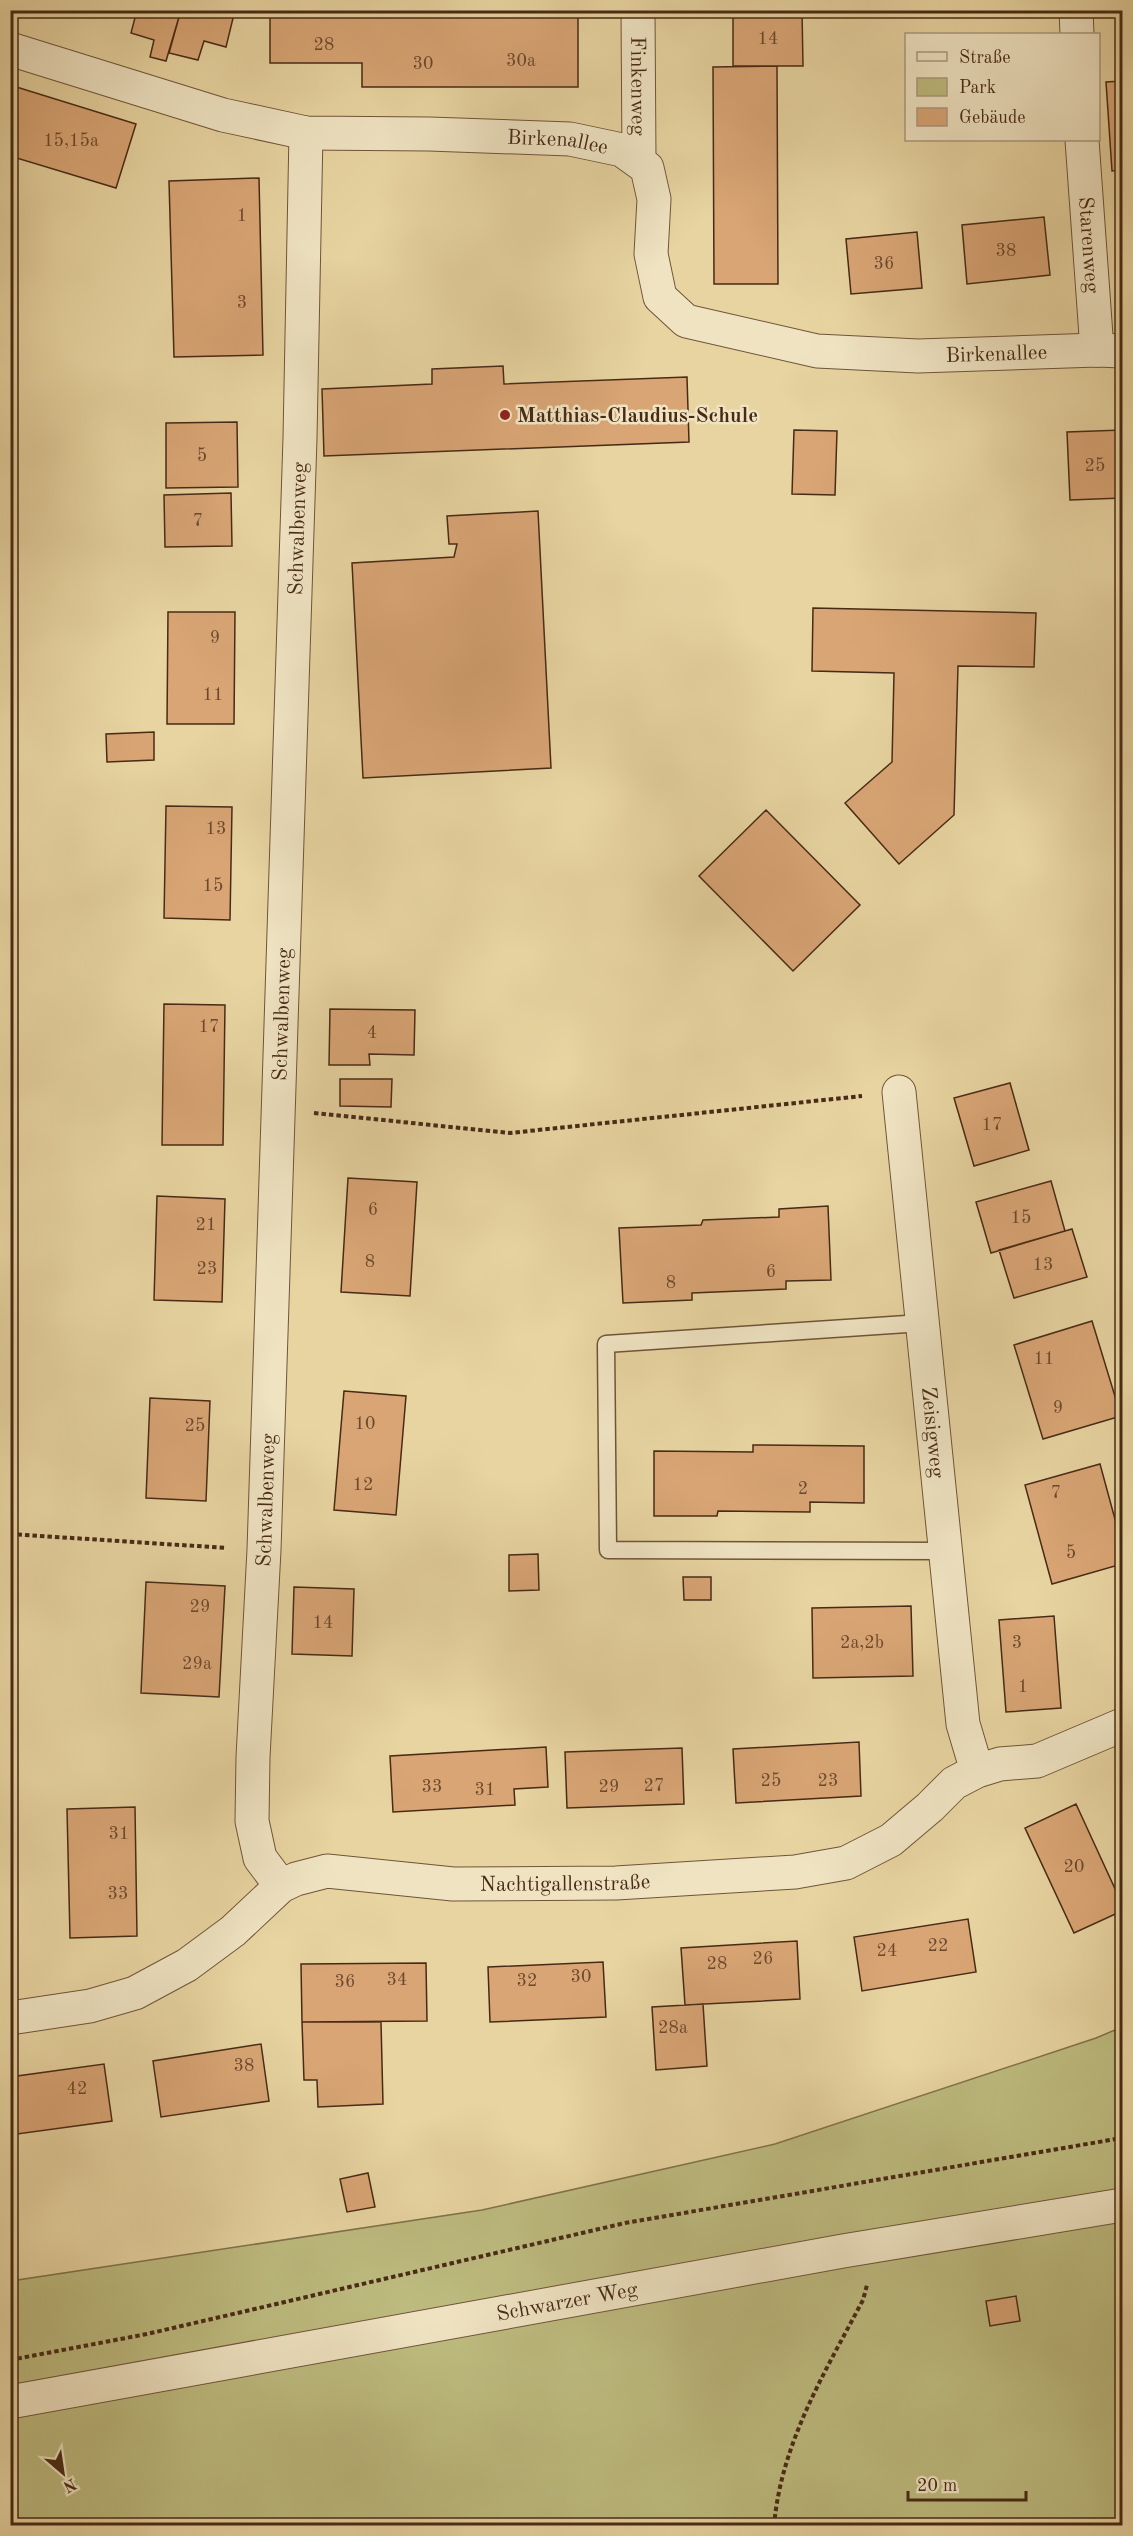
<svg xmlns="http://www.w3.org/2000/svg" width="1133" height="2536" font-family="'Old Standard TT',serif">
<style>
.green{fill:#bdbb7f;stroke:#82724a;stroke-width:1.5}
.building{fill:#d9a575;stroke:#482a16;stroke-width:1.5}
.lines{fill:none;stroke-linecap:round;stroke-linejoin:round}
.service-casing{stroke:#705439;stroke-width:19}
.minor-casing{stroke:#705439;stroke-width:35}
.path{stroke:#482a16;stroke-width:4;stroke-dasharray:4.5 3;stroke-linecap:butt}
.service{stroke:#efe3c2;stroke-width:16}
.minor{stroke:#efe3c2;stroke-width:33}
.poi-dot{fill:#8f2418;stroke:#efe3c2;stroke-width:2}
.labels{text-anchor:middle;stroke-width:5;stroke-linejoin:round;paint-order:stroke}
.number-label{font-size:18px;fill:#6c492e}
.street-label{font-size:21px;fill:#482a16;stroke:#efe3c2}
.poi-label{font-size:21px;font-weight:bold;fill:#482a16;stroke:#efe3c2;text-anchor:start}
</style>
<rect width="100%" height="100%" fill="#e7d4a1"/>
<filter id="stains"><feTurbulence type="fractalNoise" baseFrequency=".00333" numOctaves="4"/><feColorMatrix values="0 0 0 0 .2 0 0 0 0 .09 0 0 0 0 .02 0 0 0 .5 -.17"/></filter>
<radialGradient id="worn" r=".72"><stop offset=".6" stop-color="#630" stop-opacity="0"/><stop offset="1" stop-color="#630" stop-opacity=".3"/></radialGradient>
<path class="green" d="M1122 2027V2525L11 2526V2281L482 2210 775 2144 1096 2038Z"/>
<path class="building" d="M137 10H181L166 61 150 57 154 40 131 33Z
M181 10H235L226 47 204 41 198 60 169 53Z
M270 10 578 12V87H362V63H270Z
M733 10H802L803 66H733Z
M777 66 778 284H714L713 67Z
M1122 81V170L1112 171 1106 82Z
M10 85 136 124 116 188 10 156Z
M259 178 263 355 174 357 169 181Z
M1122 210V269H1120L1116 211Z
M1044 217 1050 275 967 284 962 225Z
M917 232 922 288 851 294 846 239Z
M503 366 504 384 687 377 689 442 324 456 322 389 432 384V369Z
M237 422 238 487 166 488V423Z
M794 430 837 431 835 495 792 494Z
M1122 430V498L1070 500 1067 432Z
M231 493 232 546 165 547 164 495Z
M538 511 551 768 363 778 352 563 454 557 457 544H449L447 516Z
M813 608 1036 613 1034 667 958 666 954 815 899 864 845 803 892 762 894 673 812 671Z
M168 612H235L234 724H167Z
M154 732V760L107 762 106 734Z
M166 806 232 807 230 920 164 918Z
M766 810 860 905 793 971 699 876Z
M164 1004 225 1005 223 1145H162Z
M330 1009 415 1010 414 1055 369 1054 370 1065H329Z
M340 1079H392L391 1107 340 1106Z
M1010 1083 1029 1150 974 1166 954 1098Z
M348 1178 417 1182 410 1296 341 1292Z
M1051 1181 1065 1231 991 1253 976 1202Z
M157 1196 225 1199 222 1302 154 1300Z
M828 1206 831 1280 786 1281V1289L692 1293V1300L623 1303 619 1228 701 1225 703 1220 779 1217V1209Z
M1072 1229 1087 1277 1014 1298 999 1250Z
M1092 1321 1121 1416 1043 1439 1014 1345Z
M344 1391 406 1396 396 1515 334 1510Z
M150 1398 210 1401 206 1501 146 1498Z
M753 1445 864 1446V1503L810 1502V1512L718 1511 717 1516H654V1451L753 1452Z
M1100 1464 1122 1545V1564L1052 1584 1025 1485Z
M538 1554 539 1590 509 1591V1555Z
M683 1577H711V1600H684Z
M146 1582 225 1586 219 1697 141 1693Z
M294 1587 354 1589 352 1656 292 1654Z
M911 1606 913 1676 813 1678 812 1608Z
M1054 1616 1061 1708 1006 1712 999 1620Z
M859 1742 861 1796 736 1803 733 1749Z
M546 1747 548 1787 514 1789 515 1805 393 1812 390 1756Z
M682 1748 684 1804 567 1808 565 1752Z
M1076 1804 1122 1904V1911L1074 1933 1025 1828Z
M135 1807 137 1936 70 1938 67 1809Z
M968 1919 976 1972 862 1991 854 1937Z
M797 1941 800 1999 685 2005 681 1948Z
M603 1962 606 2017 490 2022 488 1967Z
M426 1963 427 2021 302 2022 301 1964Z
M703 2004 707 2066 656 2070 652 2007Z
M302 2022H381L383 2104 318 2107 317 2080H304Z
M261 2044 269 2101 161 2117 153 2061Z
M104 2064 112 2121 10 2135V2077Z
M368 2173 375 2207 347 2212 340 2179Z
M1016 2296 1020 2321 990 2326 986 2301Z"/>
<g class="lines">
<g class="service-casing">
<path id="service" d="M922 1323 606 1344 608 1550 945 1551"/>
</g>
<g class="minor-casing">
<g id="minor">
<path id="s1" d="M638 10 639 161"/>
<path d="M1076 10 1077 34"/>
<path id="s2" d="M10 49 223 115 306 133 429 134 570 139 622 150 647 168 654 199 651 254 660 297 686 321 817 351 918 356 1097 350 1122 351"/>
<path id="s3" d="M1082 140 1097 350"/>
<path id="s4" d="M899 1092 963 1724 977 1771"/>
<path id="s5" d="M281 1886 260 1858 252 1821 253 1757 264 1550 300 438 306 133"/>
<path id="s6" d="M10 2018 90 2006 135 1993 187 1965 233 1931 281 1886 296 1879 327 1871 453 1884 616 1883 795 1872 846 1863 891 1840 930 1807 954 1783 977 1771 1000 1764 1037 1761 1122 1725"/>
<path id="s7" d="M10 2402 843 2251 1122 2205"/>
</g>
</g>
<path class="path" d="M314 1113 510 1133 862 1096
M10 1534 227 1548
M10 2360 147 2334 625 2223 1122 2138
M774 2526C781 2443 825 2372 863 2300L867 2285"/>
<use href="#service" class="service"/>
<use href="#minor" class="minor"/>
</g>
<circle class="poi-dot" cx="505" cy="415" r="6"/>
<g class="labels">
<g class="number-label">
<text x="768" y="44">14</text>
<text x="324" y="50">28</text>
<text x="521" y="66">30a</text>
<text x="423" y="69">30</text>
<text x="71" y="146">15,15a</text>
<text x="242" y="221">1</text>
<text x="1006" y="256">38</text>
<text x="884" y="269">36</text>
<text x="242" y="308">3</text>
<text x="202" y="461">5</text>
<text x="1095" y="471">25</text>
<text x="198" y="526">7</text>
<text x="215" y="643">9</text>
<text x="213" y="700">11</text>
<text x="216" y="834">13</text>
<text x="213" y="891">15</text>
<text x="209" y="1032">17</text>
<text x="372" y="1038">4</text>
<text x="992" y="1130">17</text>
<text x="373" y="1215">6</text>
<text x="1021" y="1223">15</text>
<text x="206" y="1230">21</text>
<text x="370" y="1267">8</text>
<text x="1043" y="1270">13</text>
<text x="207" y="1274">23</text>
<text x="771" y="1277">6</text>
<text x="671" y="1288">8</text>
<text x="1044" y="1364">11</text>
<text x="1058" y="1413">9</text>
<text x="365" y="1429">10</text>
<text x="195" y="1431">25</text>
<text x="363" y="1490">12</text>
<text x="803" y="1494">2</text>
<text x="1056" y="1498">7</text>
<text x="1071" y="1558">5</text>
<text x="200" y="1612">29</text>
<text x="323" y="1628">14</text>
<text x="862" y="1648">2a,2b</text>
<text x="1017" y="1648">3</text>
<text x="197" y="1669">29a</text>
<text x="1023" y="1692">1</text>
<text x="771" y="1786">25</text>
<text x="828" y="1786">23</text>
<text x="654" y="1791">27</text>
<text x="432" y="1792">33</text>
<text x="609" y="1792">29</text>
<text x="485" y="1795">31</text>
<text x="119" y="1839">31</text>
<text x="1074" y="1872">20</text>
<text x="118" y="1899">33</text>
<text x="938" y="1951">22</text>
<text x="887" y="1956">24</text>
<text x="763" y="1964">26</text>
<text x="717" y="1969">28</text>
<text x="581" y="1982">30</text>
<text x="397" y="1985">34</text>
<text x="527" y="1986">32</text>
<text x="345" y="1987">36</text>
<text x="673" y="2033">28a</text>
<text x="244" y="2071">38</text>
<text x="77" y="2094">42</text>
</g>
<g class="street-label">
<text dy="7" stroke="none"><textPath href="#s1" startOffset="76">Finkenweg</textPath></text>
<text dy="7" stroke="none"><textPath href="#s2" startOffset="560">Birkenallee</textPath></text>
<text dy="7" stroke="none"><textPath href="#s3" startOffset="105">Starenweg</textPath></text>
<text dy="7" stroke="none"><textPath href="#s2" startOffset="1136">Birkenallee</textPath></text>
<text dy="7" stroke="none"><textPath href="#s5" startOffset="1366">Schwalbenweg</textPath></text>
<text dy="7" stroke="none"><textPath href="#s5" startOffset="880">Schwalbenweg</textPath></text>
<text dy="7" stroke="none"><textPath href="#s4" startOffset="342">Zeisigweg</textPath></text>
<text dy="7" stroke="none"><textPath href="#s5" startOffset="394">Schwalbenweg</textPath></text>
<text dy="7" stroke="none"><textPath href="#s6" startOffset="597">Nachtigallenstraße</textPath></text>
<text dy="7" stroke="none"><textPath href="#s7" startOffset="566">Schwarzer Weg</textPath></text>
</g>
<g class="poi-label">
<text x="517" y="422">Matthias-Claudius-Schule</text>
</g>
</g>
<rect width="1133" height="2536" fill="none" stroke="#e7d4a1" stroke-width="36"/>
<rect x="12" y="12" width="1109" height="2512" fill="none" stroke="#482a16" stroke-width="3"/>
<rect x="18" y="18" width="1097" height="2500" fill="none" stroke="#482a16" stroke-width="1.5"/>
<rect x="905" y="33" width="195" height="108" fill="#efe3c2" stroke="#ac997d" stroke-width="1.5"/>
<rect x="917" y="52" width="30" height="9" fill="#efe3c2" stroke="#ac997d" stroke-width="1.5"/>
<text x="959" y="63" font-size="18" fill="#482a16">Straße</text>
<rect x="917" y="78" width="30" height="18" fill="#bdbb7f" stroke="#ac997d" stroke-width="1.5"/>
<text x="959" y="93" font-size="18" fill="#482a16">Park</text>
<rect x="917" y="108" width="30" height="18" fill="#d9a575" stroke="#ac997d" stroke-width="1.5"/>
<text x="959" y="123" font-size="18" fill="#482a16">Gebäude</text>
<g transform="translate(63 2473) rotate(151)" stroke="#efe3c2" stroke-width="4.5" paint-order="stroke">
<path d="M0-4.5L10 22L0 15L-10 22Z" fill="#482a16"/>
<text y="-9" font-size="16" font-weight="bold" text-anchor="middle" fill="#482a16">N</text>
</g>
<path d="M908 2491v9h118v-9" fill="none" stroke="#482a16" stroke-width="3"/>
<text x="917" y="2491" font-size="18" fill="#482a16" stroke="#efe3c2" stroke-width="4.5" paint-order="stroke">20 m</text>
<rect width="100%" height="100%" filter="url(#stains)"/>
<rect width="100%" height="100%" fill="url(#worn)"/>
</svg>
